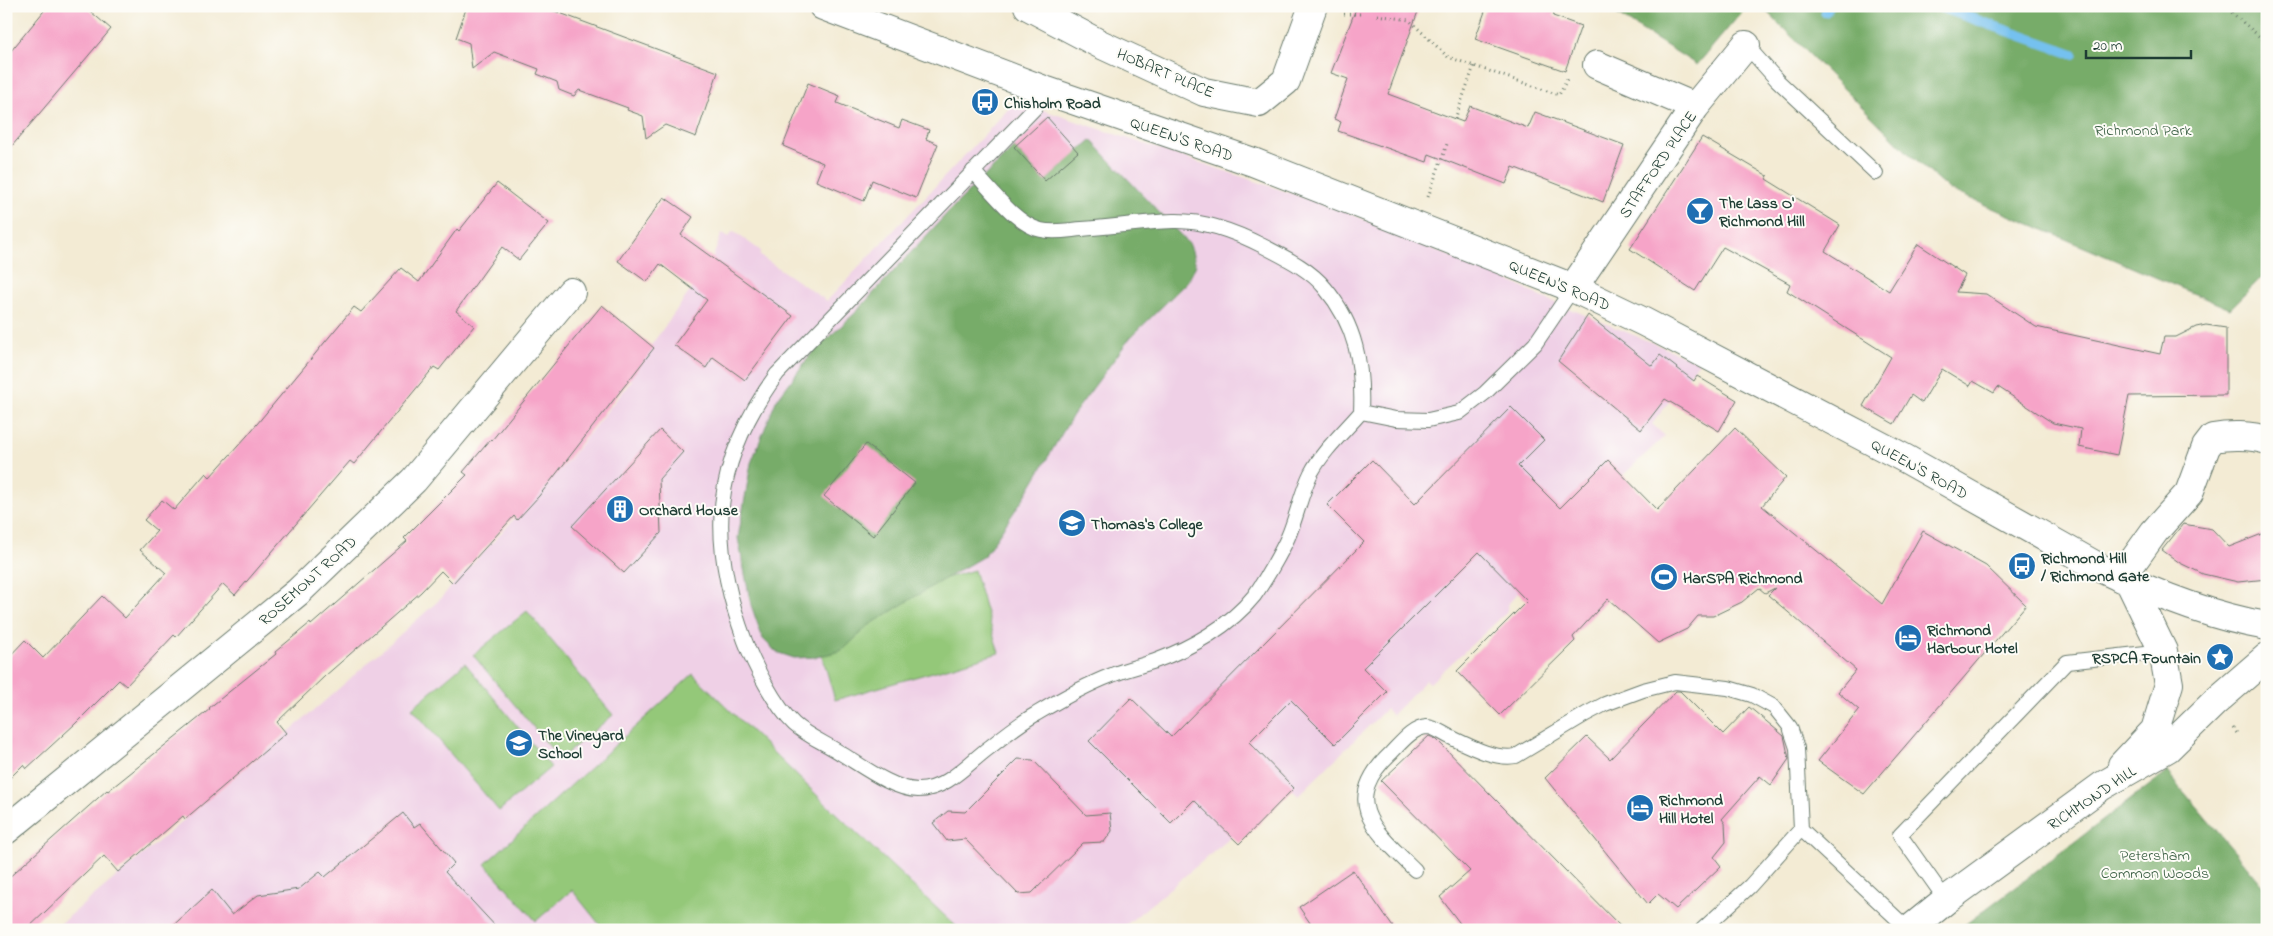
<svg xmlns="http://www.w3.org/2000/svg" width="2273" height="936" font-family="'Indie Flower',sans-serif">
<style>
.built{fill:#efd0e6}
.green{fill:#94c879;stroke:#5a8256}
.forest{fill:#77ac69;stroke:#4b744e}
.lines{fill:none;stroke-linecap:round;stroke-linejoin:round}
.stream{stroke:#75c1ef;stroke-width:10}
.building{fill:#f6a4c8}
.service-casing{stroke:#697a6c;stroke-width:16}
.minor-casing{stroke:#697a6c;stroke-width:30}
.secondary-casing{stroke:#697a6c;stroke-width:30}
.path{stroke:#697a6c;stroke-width:3;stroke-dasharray:1 4;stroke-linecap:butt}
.service{stroke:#fff;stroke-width:14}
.minor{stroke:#fff;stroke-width:28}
.secondary{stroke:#fff;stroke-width:28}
.labels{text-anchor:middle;stroke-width:4;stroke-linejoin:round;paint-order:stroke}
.street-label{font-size:16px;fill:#1f3d34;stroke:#fdfcf7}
.poi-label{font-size:16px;font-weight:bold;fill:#1f3d34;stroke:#fdfcf7;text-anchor:start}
.park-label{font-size:16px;fill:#3c6045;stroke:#fdfcf7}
</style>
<rect width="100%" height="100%" fill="#fdfcf7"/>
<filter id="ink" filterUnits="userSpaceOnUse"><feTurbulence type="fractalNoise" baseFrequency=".02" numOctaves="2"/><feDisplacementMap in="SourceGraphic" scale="10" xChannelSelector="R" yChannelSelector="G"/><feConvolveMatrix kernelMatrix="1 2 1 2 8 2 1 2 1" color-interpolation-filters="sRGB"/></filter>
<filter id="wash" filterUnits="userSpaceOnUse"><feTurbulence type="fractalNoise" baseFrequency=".0096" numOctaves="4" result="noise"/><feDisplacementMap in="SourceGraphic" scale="20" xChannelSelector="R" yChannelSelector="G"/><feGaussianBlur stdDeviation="1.12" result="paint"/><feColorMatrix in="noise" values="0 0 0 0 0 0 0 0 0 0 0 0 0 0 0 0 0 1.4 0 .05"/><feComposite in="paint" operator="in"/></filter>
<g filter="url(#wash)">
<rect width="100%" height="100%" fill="#f3ebd4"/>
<path class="built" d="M1016 101 1344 211 1525 288 1539 296 1699 362 1652 424 1665 436 1619 479 1509 603 1506 613 1430 683 1426 680 1392 715 1386 709 1298 796 1291 787 1120 930H53L311 713 437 602 564 465 632 380 629 376 711 262 722 233 729 237 733 231 761 251 759 255 827 301Z"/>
<path class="green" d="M974 570 999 653 835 700 811 617Z
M527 611 613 715 560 759 473 655Z
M465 663 551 767 499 811 412 708Z
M693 674 827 805 960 930H604L572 890 536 921 485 864Z"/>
<path class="forest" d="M1604 6H1747L1697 65Z
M1761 6H2267V272L2230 309 1950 190 1913 158Z
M1091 140 1190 245 1196 265 1187 282 1130 338 1073 415 1025 496 984 556 927 589 868 626 843 650 817 657 794 658 776 652 763 639 751 605 738 538 751 463 776 401 811 354 855 313 951 209 1014 147 1045 181Z
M2167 772 2267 890V930H1958Z"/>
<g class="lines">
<path class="stream" d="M1937 6 2073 54
M1825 12 1829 6"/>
</g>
<g id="blocks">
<path class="building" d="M48 6H84L111 29 6 153V57Z
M467 6H541L718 72 696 137 665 125 646 138 643 116 627 110 628 108 579 90 574 96 559 90 557 82 537 74 539 69 494 52 472 69 469 43 456 38Z
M1357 6H1420L1388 94 1463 122 1470 106 1528 128 1535 112 1624 145 1603 202 1513 167 1506 184 1429 154 1427 162 1338 131 1341 122 1334 119 1348 79 1331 73Z
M1487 6H1556L1553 16 1581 26 1565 71 1475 39Z
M808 83 840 96 837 103 899 128 902 120 929 130 926 139 938 144 916 198 872 180 864 201 816 181 823 163 783 146Z
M1047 117 1078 152 1045 181 1014 147Z
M1702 137 1768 176 1766 179 1840 225 1825 251 1889 291 1918 244 1965 275 1956 292 1986 294 2036 327 2160 354 2164 337H2176L2196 327 2206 325 2226 328V395L2129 396 2117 455 2079 447 2081 429 2053 423 1998 387 1994 393 1973 381 1970 386 1942 369 1922 403 1911 395 1894 424 1863 406 1891 357 1787 291 1790 284 1723 247 1695 291 1630 249Z
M497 183 549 223 519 260 502 247 456 311 474 326 439 370 434 367 354 464 350 461 235 595 223 584 176 637 174 635 126 686 119 680 75 724 26 769 23 765 6 782V660L25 640 43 658 102 596 125 618 166 573 140 550 157 531 144 520 162 500 174 510 206 473 210 477 247 436 354 307 361 312 401 268 419 282 457 229 459 231Z
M664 197 693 217 681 235 793 316 745 380 713 357 706 368 674 345 707 300 660 264 647 282 618 261Z
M602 305 654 348 539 496 517 520 514 516 453 583 441 571 421 592 325 676 277 722 286 733 185 819 183 816 118 872 104 856 26 930H6V880L107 790 108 791 210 709 209 708 276 654 275 652 310 623 311 625 407 541 404 538 467 475 463 472 491 439 492 440Z
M1588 315 1652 366 1660 355 1694 381 1697 376 1737 400 1719 431 1665 399 1641 430 1558 361Z
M1511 407 1544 440 1518 466 1560 508 1608 460 1657 510 1735 428 1786 477 1762 506 1882 604 1923 531 1986 566 2026 605 1864 794 1818 761 1859 710 1838 692 1856 670 1768 595 1775 588 1765 593 1759 588 1742 602 1713 616H1698L1687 629 1658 643 1608 599 1573 637 1575 641 1500 715 1457 671 1527 601 1479 552 1363 668 1387 692 1335 744 1291 700 1249 742 1294 788 1239 844 1194 800 1171 823 1089 741 1131 698 1171 737 1364 542 1327 505 1372 460 1415 504Z
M660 430 683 452 659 479 661 533 624 573 572 526Z
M866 444 915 483 873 536 824 496Z
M2183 524 2212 529 2229 547 2267 532V579L2238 582 2203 574 2180 563 2162 550Z
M1676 691H1680L1723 734 1749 707 1784 736 1789 759 1771 785 1760 776 1722 819 1725 823 1726 842 1714 857 1721 866 1676 909 1658 894 1648 904 1545 778 1587 737 1610 759Z
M1429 736 1436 739 1624 930H1465L1440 897 1470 871 1381 781Z
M1018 759 1033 760 1086 815 1110 813 1112 831 1104 842 1083 843 1032 893 1018 894 965 839 947 841 933 823 948 811 965 812Z
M403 813 414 827 420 823 454 863 445 872 499 930H168L212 890 232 915 258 895 299 889 320 872 325 877Z
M1353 870 1395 930H1315L1299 907Z"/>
</g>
</g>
<g filter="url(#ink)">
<use href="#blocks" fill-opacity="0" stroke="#697a6c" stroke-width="1"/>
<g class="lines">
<g class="service-casing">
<path id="service" d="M1746 45 1777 80 1876 173
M973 171C990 189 1017 225 1041 230 1054 233 1069 230 1082 229 1112 227 1143 222 1173 221 1203 220 1236 232 1263 246 1284 257 1310 269 1325 288 1356 325 1363 365 1361 412 1344 432 1324 449 1311 473 1301 493 1297 516 1288 537 1281 553 1264 582 1254 596 1230 626 1191 648 1155 661 1141 666 1126 669 1112 675 1086 685 1061 699 1036 714 1020 723 1005 735 990 747 969 762 947 790 918 790 894 790 862 766 842 754 827 744 807 736 794 724 775 706 754 665 745 641 707 539 712 463 777 374L1035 108 1047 91
M1361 412 1396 419 1428 420 1459 413 1485 393 1535 344 1573 288
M1801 829 1909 930
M1415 870C1375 831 1339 802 1391 753 1401 743 1412 728 1427 727 1434 727 1442 733 1448 736 1467 745 1494 760 1516 756L1586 714 1605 704 1643 690 1675 682 1728 688 1752 695 1774 707 1790 727 1797 748 1801 829 1750 886 1702 930
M1946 900 1900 835 2067 662 2163 651"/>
</g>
<g class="minor-casing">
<path id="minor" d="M1028 6 1100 44 1204 92 1259 103 1286 81 1313 6
M1597 65 1695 107
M1573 288 1695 107 1746 45
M2121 578 2154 532 2189 493 2206 447 2213 438C2229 435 2251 435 2267 440
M6 830 298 592 414 480 571 292"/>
</g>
<g class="secondary-casing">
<path id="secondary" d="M823 6 1047 91 1253 162 1573 288 1644 322 1906 459 2100 568C2150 592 2213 617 2267 626
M2122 765 2155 730 2169 684 2163 651 2130 583
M1909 930 1946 900 2102 786 2168 748 2214 703 2267 657"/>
</g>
<path class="path" d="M2224 6 2267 43
M1344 14H1361
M1377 15 1409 20 1448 57 1559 95 1568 78
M1455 119 1474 66
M1428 197 1447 144
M2233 728 2239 736"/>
<use href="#service" class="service"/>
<use href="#minor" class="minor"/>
<use href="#secondary" class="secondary"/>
</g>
</g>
<defs>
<g id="bus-disc" transform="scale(1.4375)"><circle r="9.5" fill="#1f6fb2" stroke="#fdfcf7"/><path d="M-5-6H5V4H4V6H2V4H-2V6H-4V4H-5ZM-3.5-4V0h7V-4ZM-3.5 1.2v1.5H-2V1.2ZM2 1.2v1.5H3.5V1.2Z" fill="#fff"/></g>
<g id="bar-disc" transform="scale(1.4375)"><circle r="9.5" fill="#1f6fb2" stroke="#fdfcf7"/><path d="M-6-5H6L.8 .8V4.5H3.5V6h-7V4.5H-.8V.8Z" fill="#fff"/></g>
<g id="building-disc" transform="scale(1.4375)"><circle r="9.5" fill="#1f6fb2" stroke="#fdfcf7"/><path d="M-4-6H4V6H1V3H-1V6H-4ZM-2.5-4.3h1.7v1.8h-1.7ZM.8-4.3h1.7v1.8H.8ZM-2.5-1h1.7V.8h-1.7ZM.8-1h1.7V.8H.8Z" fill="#fff"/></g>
<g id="school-disc" transform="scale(1.4375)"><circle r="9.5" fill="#1f6fb2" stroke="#fdfcf7"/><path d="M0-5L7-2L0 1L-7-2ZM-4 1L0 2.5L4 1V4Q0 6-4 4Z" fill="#fff"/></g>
<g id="stadium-disc" transform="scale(1.4375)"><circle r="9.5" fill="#1f6fb2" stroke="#fdfcf7"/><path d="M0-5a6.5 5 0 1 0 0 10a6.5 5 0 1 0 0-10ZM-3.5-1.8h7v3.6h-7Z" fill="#fff"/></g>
<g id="hotel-disc" transform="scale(1.4375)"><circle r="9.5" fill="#1f6fb2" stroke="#fdfcf7"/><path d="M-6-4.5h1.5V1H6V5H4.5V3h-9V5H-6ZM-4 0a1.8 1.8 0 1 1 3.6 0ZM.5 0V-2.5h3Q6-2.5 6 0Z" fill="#fff"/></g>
<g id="sight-disc" transform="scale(1.4375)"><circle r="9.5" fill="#1f6fb2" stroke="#fdfcf7"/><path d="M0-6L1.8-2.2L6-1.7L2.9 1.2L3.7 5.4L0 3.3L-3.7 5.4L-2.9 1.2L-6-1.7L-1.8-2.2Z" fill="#fff"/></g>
</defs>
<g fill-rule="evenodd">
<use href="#bus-disc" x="985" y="102"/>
<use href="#bar-disc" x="1700" y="211"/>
<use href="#building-disc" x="620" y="509"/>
<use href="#school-disc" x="1072" y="523"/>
<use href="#bus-disc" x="2022" y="566"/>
<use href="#stadium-disc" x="1664" y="577"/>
<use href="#hotel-disc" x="1908" y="638"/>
<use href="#sight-disc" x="2220" y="657"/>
<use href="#school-disc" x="519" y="743"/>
<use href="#hotel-disc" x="1640" y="808"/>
</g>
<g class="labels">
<g class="street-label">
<text transform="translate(1166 72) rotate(23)" y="6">HOBART PLACE</text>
<text transform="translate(1182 138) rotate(19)" y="6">QUEEN'S ROAD</text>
<text transform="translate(1657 164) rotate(-56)" y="6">STAFFORD PLACE</text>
<text transform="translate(1560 284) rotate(23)" y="6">QUEEN'S ROAD</text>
<text transform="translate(1920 468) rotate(29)" y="6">QUEEN'S ROAD</text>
<text transform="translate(307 580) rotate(-42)" y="6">ROSEMONT ROAD</text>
<text transform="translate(2091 797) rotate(-34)" y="6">RICHMOND HILL</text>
</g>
<g class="poi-label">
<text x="1004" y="108">Chisholm Road</text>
<text x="1719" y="208">The Lass O'<tspan x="1719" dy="18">Richmond Hill</tspan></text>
<text x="639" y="515">Orchard House</text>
<text x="1091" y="529">Thomas's College</text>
<text x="2041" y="563">Richmond Hill<tspan x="2041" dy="18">/ Richmond Gate</tspan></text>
<text x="1683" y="583">HarSPA Richmond</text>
<text x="1927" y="635">Richmond<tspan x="1927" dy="18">Harbour Hotel</tspan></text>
<text x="2201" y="663" text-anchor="end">RSPCA Fountain</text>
<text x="538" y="740">The Vineyard<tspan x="538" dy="18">School</tspan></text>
<text x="1659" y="805">Richmond<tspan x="1659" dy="18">Hill Hotel</tspan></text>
</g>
<g class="park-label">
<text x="2143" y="135">Richmond Park</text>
<text x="2155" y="860">Petersham<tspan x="2155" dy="18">Common Woods</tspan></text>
</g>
</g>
<rect width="2273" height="936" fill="none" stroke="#fdfcf7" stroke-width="25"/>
<path d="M2086 50v8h105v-8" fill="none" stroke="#1f3d34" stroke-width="2.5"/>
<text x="2093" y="50" font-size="15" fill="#1f3d34" stroke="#fdfcf7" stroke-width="4" paint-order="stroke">20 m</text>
</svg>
